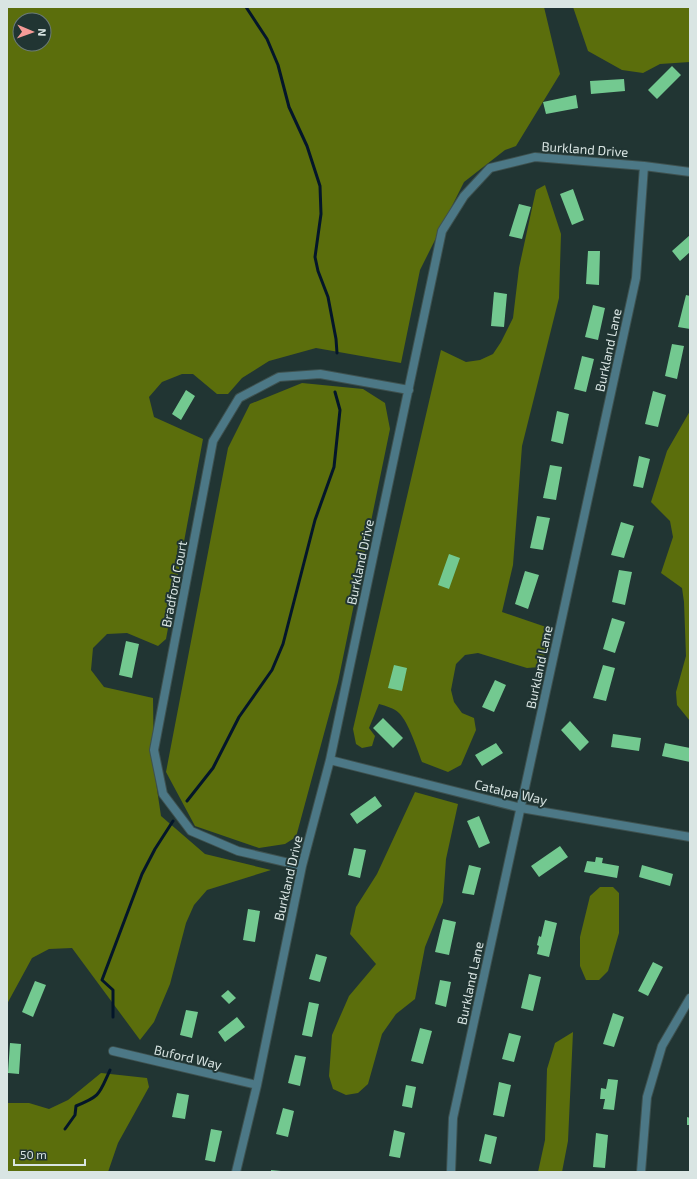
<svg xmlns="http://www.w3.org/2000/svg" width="697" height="1179" font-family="'Exo 2',sans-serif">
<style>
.forest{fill:#5b6e0c;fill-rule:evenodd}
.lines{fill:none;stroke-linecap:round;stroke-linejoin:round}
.stream{stroke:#04162a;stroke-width:3}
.building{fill:#73c990}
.minor-casing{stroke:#3e514f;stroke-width:10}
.minor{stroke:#4c7886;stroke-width:8}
.labels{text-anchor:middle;stroke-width:4;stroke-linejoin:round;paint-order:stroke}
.street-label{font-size:13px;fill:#d9e5e3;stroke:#213533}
</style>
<rect width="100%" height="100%" fill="#213533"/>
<path class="forest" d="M7 7H544L560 74 516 146 505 150 464 182 420 270 401 363 316 348 269 361 242 378 228 394H217L193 374H182L162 382 149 397 154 417 203 439 166 639 158 646 127 633 107 634 93 648 91 670 104 687 153 698 154 769 161 816 205 854 271 870 207 890 194 905 186 923 170 984 154 1022 140 1040 72 948 49 949 32 958 7 1004ZM20 20H44V44H20Z
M573 7H690V62L660 64 643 73 622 70 588 51Z
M545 185 561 234 559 298 522 446 513 565 502 612 546 627 545 654 540 667 527 668 478 653 465 655 456 664 451 690 454 702 462 713 474 718 476 730 461 765 448 772 422 762C417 749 409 723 399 713 394 708 386 706 379 704L369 728 375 736 372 746 362 748 356 744 353 729 441 350 466 362 480 360 493 354 501 342 513 318 519 268 536 190Z
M302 383 363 389 385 403 390 429 338 682 296 837 285 844 259 848 195 826 166 772 228 448 250 404Z
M690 411V721L677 705 676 692 686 656 684 602 682 588 661 573 673 537 670 521 651 502 667 451Z
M415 792 458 804 446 859 443 902 425 947 415 999 396 1014 382 1034 368 1084 358 1093 346 1095 333 1089 329 1076 332 1035 349 996 376 964 350 934 356 907 377 874Z
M600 887H613L619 893V933L608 971 599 980H586L580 966V937L590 896Z
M573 1032 568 1141 562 1172H538L545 1140 547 1069 555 1043Z
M101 1073 147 1078 149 1087 118 1143 108 1172H7V1103H29L49 1109 68 1100Z"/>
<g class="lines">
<path class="stream" d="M246 7 267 39 278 65 289 107 307 146 320 186 321 214 315 257 318 271 328 297 336 339 337 353
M187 801 213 768 239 717 272 670 283 644 315 520 334 467 340 410 335 392
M113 1017V990L102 980 142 874 155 849 173 821
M65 1129 75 1115 76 1106C101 1096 99 1094 110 1070"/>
</g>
<path class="building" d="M672 66 681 75 657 99 648 90Z
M624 79 625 91 591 94 590 81Z
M576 95 578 108 546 114 543 102Z
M573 189 584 220 572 225 560 194Z
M519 204 531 207 522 239 509 236Z
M690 235V252L680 261 672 251Z
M588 251H600L599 285 586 284Z
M494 292 507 294 504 327 491 326Z
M686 295 690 296V329L678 327Z
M593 305 605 308 598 340 585 337Z
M672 344 684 346 677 379 665 376Z
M582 356 594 359 586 392 574 389Z
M186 390 195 396 181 420 172 414Z
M653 391 666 395 658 427 645 424Z
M557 411 569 414 563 444 551 441Z
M639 456 650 459 643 488 633 486Z
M550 465 562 467 556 500 543 498Z
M537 516 550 518 543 550 530 548Z
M621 522 634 526 624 558 611 555Z
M449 554 460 558 449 589 438 585Z
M619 570 632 572 625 605 612 602Z
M525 571 539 575 528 609 515 604Z
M612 618 625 622 615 653 603 649Z
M126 641 139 644 132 678 119 675Z
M394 665 407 668 402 691 388 688Z
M603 665 615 668 606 701 593 698Z
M495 680 506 685 494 712 482 707Z
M383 718 403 738 393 748 373 728Z
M570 721 589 742 580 751 561 730Z
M613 734 641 738 639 751 611 747Z
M496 743 503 753 482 766 475 755Z
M665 743 690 748V762L662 756Z
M375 796 382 806 357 824 350 814Z
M479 816 490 843 479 848 467 821Z
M560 846 568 857 539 877 531 866Z
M354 848 366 850 360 878 348 875Z
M596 857 603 858 602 863 619 866 617 878 584 872 587 861 595 862Z
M469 865 481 868 474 895 462 893Z
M642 865 673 874 670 886 639 877Z
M248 909 260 911 255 942 243 940Z
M443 919 456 922 449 955 435 952Z
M545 920 557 923 549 957 537 954 539 946 537 945 539 936 541 937Z
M316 954 327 957 320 982 309 979Z
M653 962 663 967 648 996 638 991Z
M529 974 541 977 533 1011 521 1008Z
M440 980 451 982 446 1007 435 1004Z
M35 981 46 985 33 1017 22 1012Z
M228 990 236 998 229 1004 221 996Z
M309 1002 319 1004 312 1037 302 1035Z
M186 1010 198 1012 192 1038 180 1035Z
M613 1013 624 1017 614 1047 603 1044Z
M237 1017 245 1027 225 1042 218 1032Z
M420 1028 432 1031 423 1064 411 1061Z
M509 1033 521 1036 514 1062 502 1059Z
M10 1043 21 1044 19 1074 8 1073Z
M295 1055 306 1057 300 1086 288 1083Z
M608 1079 618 1080 614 1110 603 1109 605 1099H600L601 1088 606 1089Z
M499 1082 511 1085 504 1117 493 1115Z
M406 1085 416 1087 412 1108 402 1106Z
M177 1093 189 1095 185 1119 172 1117Z
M283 1108 294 1111 288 1137 276 1134Z
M687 1117 690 1118V1125H687Z
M211 1129 222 1131 215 1162 205 1160Z
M394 1130 405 1133 400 1158 389 1156Z
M596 1133 608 1135 605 1168 593 1167Z
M485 1134 497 1137 491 1164 479 1161Z
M271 1170 281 1171V1172H271Z"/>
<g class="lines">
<g class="minor-casing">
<path id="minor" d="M330 760 521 808 690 837
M302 866 238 851 191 831 163 794 154 750 213 441 239 398 279 377 320 374 409 390
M113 1051 257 1085
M236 1172 257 1085 302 866 330 760 442 231 464 196 490 168 535 157 644 166 690 172
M451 1172 453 1118 636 278 644 166
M641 1172 647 1097 662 1046 690 998"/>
</g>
<use href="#minor" class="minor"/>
</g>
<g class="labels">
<g class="street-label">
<text transform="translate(585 149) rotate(4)" y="5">Burkland Drive</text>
<text transform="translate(608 350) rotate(-78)" y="5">Burkland Lane</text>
<text transform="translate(360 562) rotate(-78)" y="5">Burkland Drive</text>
<text transform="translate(174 584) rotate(-79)" y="5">Bradford Court</text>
<text transform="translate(539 667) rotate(-78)" y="5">Burkland Lane</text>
<text transform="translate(511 792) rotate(13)" y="5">Catalpa Way</text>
<text transform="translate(288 878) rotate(-77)" y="5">Burkland Drive</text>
<text transform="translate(470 983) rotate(-78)" y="5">Burkland Lane</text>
<text transform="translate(188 1057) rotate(13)" y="5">Buford Way</text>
</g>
</g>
<rect width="697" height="1179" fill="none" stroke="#d9e5e3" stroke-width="16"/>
<g transform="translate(32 32) rotate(92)"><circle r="19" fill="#213533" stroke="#6b7b79"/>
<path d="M0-3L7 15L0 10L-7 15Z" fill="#f59b97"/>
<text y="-6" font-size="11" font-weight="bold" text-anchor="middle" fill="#d9e5e3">N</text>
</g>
<path d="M14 1159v6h71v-6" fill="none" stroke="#d9e5e3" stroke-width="2"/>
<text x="20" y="1159" font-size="12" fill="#d9e5e3" stroke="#213533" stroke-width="3" paint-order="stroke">50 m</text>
</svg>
